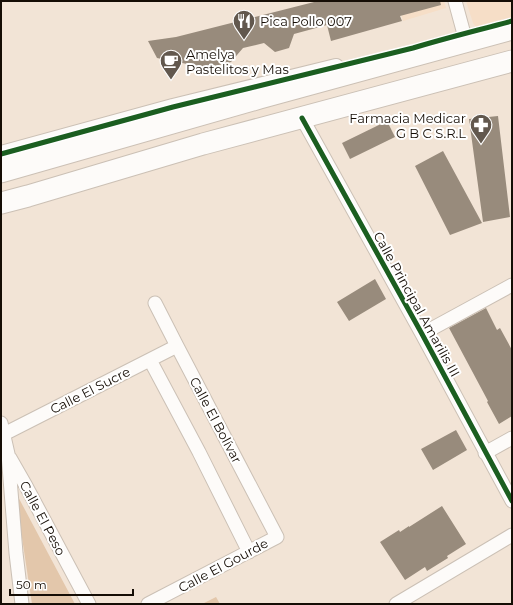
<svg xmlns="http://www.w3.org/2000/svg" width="513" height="605" font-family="Montserrat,sans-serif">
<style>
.built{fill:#f6dec7}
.green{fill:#e3c7ab}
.building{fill:#988b7c}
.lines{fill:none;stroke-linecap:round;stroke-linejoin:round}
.minor-casing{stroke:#cbc0b5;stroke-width:15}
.tertiary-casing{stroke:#cbc0b5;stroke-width:18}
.primary-casing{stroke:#cbc0b5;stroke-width:23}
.minor{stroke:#fdfbf9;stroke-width:13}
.tertiary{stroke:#fdfbf9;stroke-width:16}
.primary{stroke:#fdfbf9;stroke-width:21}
.cycleway-casing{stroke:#fff;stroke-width:8}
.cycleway{stroke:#1b5e20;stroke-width:5}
.labels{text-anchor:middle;stroke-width:4;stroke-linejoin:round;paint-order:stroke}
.poi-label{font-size:13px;fill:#150d05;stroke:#fff;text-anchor:start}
.street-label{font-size:13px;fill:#150d05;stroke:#fff}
</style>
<rect width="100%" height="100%" fill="#f2e4d6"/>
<path class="built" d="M397 1H444L446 8 403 21Z
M466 1H512V30H478L473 23Z"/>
<path class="green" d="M15 491 75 604H32Z
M216 597 220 604H202Z"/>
<path class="building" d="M318 1H440L441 5 400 16 402 21 331 41 327 25 294 34 289 48 275 52 264 43 243 48 231 62 207 68 157 58 148 41 176 37Z
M498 116 510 217 483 222 469 119Z
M387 121 395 137 350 159 342 143Z
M443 151 482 223 450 235 415 166Z
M375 279 386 299 349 321 337 302Z
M486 308 497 330 500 328 512 350V416L499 424 487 402 488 401 449 328Z
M456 430 467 450 433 470 421 449Z
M442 506 466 544 447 556 448 558 427 571 425 567 405 580 380 542 399 530 400 532 409 526V527Z"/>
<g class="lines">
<g class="minor-casing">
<path id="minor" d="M455 1 464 34
M302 118 422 334 512 501
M422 334 512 285
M150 360 199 452 249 552
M1 423 8 454 16 553 22 604
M4 434 177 346
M485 453 512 438
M10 458 26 486 89 604
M148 604 277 537 177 346 155 303
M396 604 512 535"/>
</g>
<g class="tertiary-casing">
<path id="tertiary" d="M1 154 173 107 336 67"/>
</g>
<g class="primary-casing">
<path id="primary" d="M1 172 260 98 512 29
M1 203 28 196 203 144 512 61"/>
</g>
<use href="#minor" class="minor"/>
<use href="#tertiary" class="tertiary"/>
<use href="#primary" class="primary"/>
<g class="cycleway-casing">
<path id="cycleway" d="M302 118 422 334 512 501
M1 154 173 107 413 48C446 38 479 30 512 21"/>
</g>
<use href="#cycleway" class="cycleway"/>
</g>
<defs>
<g id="restaurant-pin" transform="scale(1.15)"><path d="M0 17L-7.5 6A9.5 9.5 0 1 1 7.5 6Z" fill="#62584e" stroke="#fff"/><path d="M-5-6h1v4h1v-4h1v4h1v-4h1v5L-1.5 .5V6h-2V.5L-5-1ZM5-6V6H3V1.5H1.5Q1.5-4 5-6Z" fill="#fff"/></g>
<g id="cafe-pin" transform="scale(1.15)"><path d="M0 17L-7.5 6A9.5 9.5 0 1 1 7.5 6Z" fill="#62584e" stroke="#fff"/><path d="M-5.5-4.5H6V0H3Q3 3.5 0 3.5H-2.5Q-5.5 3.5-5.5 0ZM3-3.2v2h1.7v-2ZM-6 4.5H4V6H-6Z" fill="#fff"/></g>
<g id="pharmacy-pin" transform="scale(1.15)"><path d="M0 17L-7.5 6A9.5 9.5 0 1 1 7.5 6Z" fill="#62584e" stroke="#fff"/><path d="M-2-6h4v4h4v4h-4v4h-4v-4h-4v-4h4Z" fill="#fff"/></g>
</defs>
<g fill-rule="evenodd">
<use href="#restaurant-pin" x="244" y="21"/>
<use href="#cafe-pin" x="171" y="61"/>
<use href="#pharmacy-pin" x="481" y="125"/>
</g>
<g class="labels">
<g class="poi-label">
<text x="260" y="26">Pica Pollo 007</text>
<text x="186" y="59">Amelya<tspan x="186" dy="15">Pastelitos y Mas</tspan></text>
<text x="466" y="123" text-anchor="end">Farmacia Medicar<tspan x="466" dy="15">G B C S.R.L</tspan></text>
</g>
<g class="street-label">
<text transform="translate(417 304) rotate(61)" y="5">Calle Principal Amarilis III</text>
<text transform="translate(90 390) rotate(-27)" y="5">Calle El Sucre</text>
<text transform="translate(216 420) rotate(62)" y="5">Calle El Bolívar</text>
<text transform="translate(43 518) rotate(62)" y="5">Calle El Peso</text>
<text transform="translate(223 565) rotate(-28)" y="5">Calle El Gourde</text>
</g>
</g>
<rect width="513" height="605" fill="none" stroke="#150d05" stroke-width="4"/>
<path d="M10 589v6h123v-6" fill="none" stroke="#150d05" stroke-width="2"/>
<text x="16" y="589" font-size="12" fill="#150d05" stroke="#ffffff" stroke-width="3" paint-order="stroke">50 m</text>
</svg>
